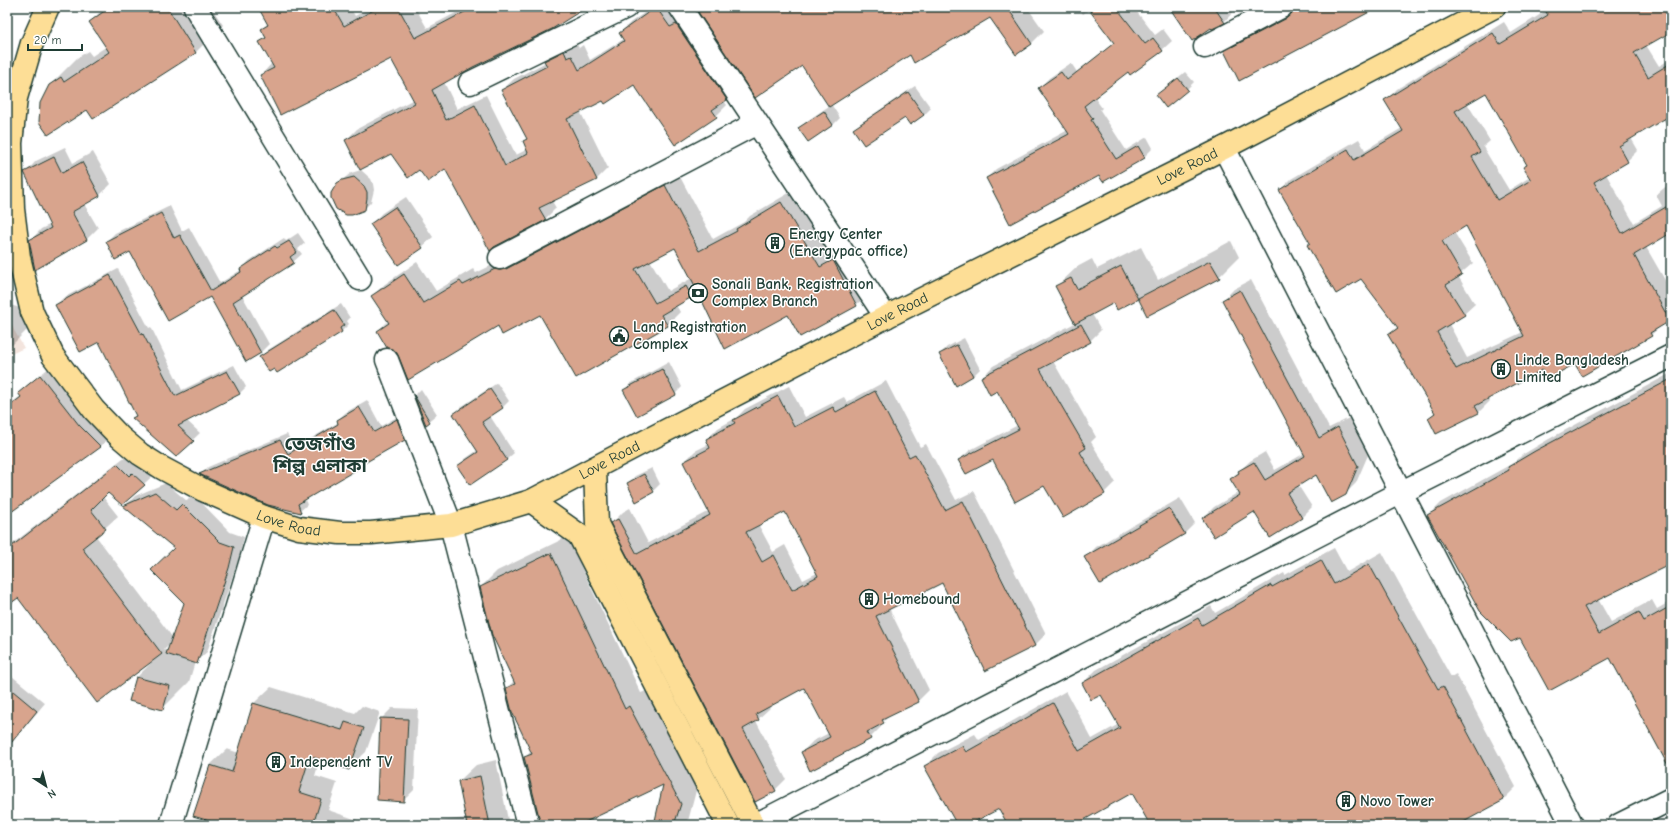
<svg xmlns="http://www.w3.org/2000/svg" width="1678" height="832" font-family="'Comic Neue','Noto Sans Bengali',sans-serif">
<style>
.built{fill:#f3e4dd}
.shadow{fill:#0003;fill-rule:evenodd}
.building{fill:#d8a48d;stroke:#1f3d34;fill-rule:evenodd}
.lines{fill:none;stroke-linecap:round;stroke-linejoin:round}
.minor-casing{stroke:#1f3d34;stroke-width:25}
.major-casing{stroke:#1f3d34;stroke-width:25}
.minor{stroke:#fff;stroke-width:22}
.major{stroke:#fdde96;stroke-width:22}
.labels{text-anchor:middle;stroke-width:3;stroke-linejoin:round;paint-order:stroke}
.street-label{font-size:15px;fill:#1f3d34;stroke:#fff}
.poi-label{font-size:15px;font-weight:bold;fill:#1f3d34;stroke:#fff;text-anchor:start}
.district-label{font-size:19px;font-weight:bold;fill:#1f3d34;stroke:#fff}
</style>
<rect width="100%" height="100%" fill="#fff"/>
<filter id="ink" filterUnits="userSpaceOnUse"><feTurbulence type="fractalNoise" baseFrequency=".025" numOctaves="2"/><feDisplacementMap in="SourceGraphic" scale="8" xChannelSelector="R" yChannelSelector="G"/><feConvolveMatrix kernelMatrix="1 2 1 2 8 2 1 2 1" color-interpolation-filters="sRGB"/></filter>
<g filter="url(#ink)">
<path class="built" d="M7 310 14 330 24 348 7 356Z"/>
<path class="shadow" d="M105 7H211L223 25 196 52 93 118 87 109 50 85 77 58 88 51 92 56 107 46 90 22Z
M277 7H350L355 16 371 7H415L427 28 467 7H583L444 82 457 109 486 95 516 155 528 149 524 141 528 138 502 90 514 79 546 62 556 50 575 41 579 48 583 45 590 60 624 39 620 33 631 22 653 7H675L737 88 724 101 727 105 716 116 634 84 580 111 608 168 597 179 552 201 556 208 545 219 445 168 419 169 392 152 346 140 357 129 414 99 391 58 261 75 272 63 261 42 266 37 262 29 268 23Z
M704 7H1027L1044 31 1032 43 1016 54 990 16 910 54 831 104 840 118 833 125 800 128 807 121 829 106 803 65 699 12Z
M1078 7H1133L1155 35 1163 29 1172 41 1162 50 1128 70 1094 97 1102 108 1100 110 1126 150 1147 137 1153 148 1144 157 1099 175 987 178 996 169 1068 130 1039 88 1049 78 1071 63 1077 72 1115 42 1090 9 1083 14Z
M1171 7H1233L1235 10 1224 22Z
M1377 7 1225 52 1236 40 1294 10Z
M1552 7H1671V42L1666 34 1646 45 1659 66 1671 59V133L1663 119 1631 138 1638 150 1627 161 1606 174 1634 223 1662 206 1656 195 1671 182V232L1646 247 1669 287 1671 286V319L1662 325 1651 335 1575 362 1543 369 1488 398 1490 401 1479 412 1437 433 1429 419 1435 412 1389 335 1398 326 1361 278 1311 242 1280 190 1291 179 1359 139 1365 150 1402 128 1386 100 1397 89 1504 22 1511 33ZM1486 91 1528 164 1524 167 1530 177 1509 190 1483 147 1490 141 1467 103ZM1466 225 1523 332 1467 358 1449 324 1464 314 1475 304 1458 276 1473 263 1454 232Z
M1185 72 1194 82 1187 89 1165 88Z
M915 86 931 108 924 115 905 116 855 130 862 122Z
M65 147 73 163 93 152 111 184 100 195 84 204 98 228 87 239 36 268 31 240 41 229 51 224 26 172 36 161Z
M361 170 371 179 373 184 374 190 371 202 364 209 352 214 341 212 333 204 332 198 342 180 351 173Z
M678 173 713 239 744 222 750 216 794 190 869 293 856 305 789 313 698 290 692 296 676 305 680 312 667 325 541 314 498 325 399 355 378 331 388 321 372 296 385 284 417 262 436 291 473 269 476 273ZM675 247 692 278 668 291 650 260Z
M406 197 433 237 422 247 371 224 382 213Z
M170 206 182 231 189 227 220 283 241 270 249 261 284 238 286 241 298 233 305 243 298 249 302 254 293 262 242 295 269 344 261 352 246 361 210 296 130 251 107 241 115 233Z
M1231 241 1239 257 1219 277 1148 315 1139 297 1114 302 1092 314 1101 330 1090 341 1053 361 1096 437 1091 442 1115 482 1104 493 1044 485 993 459 959 460 970 450 1018 425 998 390 982 377 993 366 1075 323 1056 287 1077 267 1092 259 1097 269 1141 247 1158 280Z
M118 269 149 328 151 327 182 390 234 365 246 387 239 394 186 420 200 433 176 456 133 418 137 414 99 340 56 305 63 298Z
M1251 280 1329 428 1349 418 1368 455 1356 483 1345 494 1316 474 1298 485 1312 507 1302 517 1270 536 1255 511 1203 518 1214 507 1239 492 1231 479 1250 461 1265 452 1275 470 1305 453 1223 300 1234 289Z
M7 304 33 312 35 322 7 350Z
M341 304 350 318 347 321 349 324 342 331 277 371 261 357 268 350Z
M964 338 980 369 973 376 940 354 947 347Z
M669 362 682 387 675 394 624 390 631 383Z
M49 368 108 439 100 447 7 514V406L21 396 19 393 27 385Z
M1671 373V563L1598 599 1611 622 1652 600 1657 609 1671 601V753L1610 657 1520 637 1428 516 1441 503 1515 462 1522 455 1549 439Z
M886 381 920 447 926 444 956 500 974 491 1046 634 1035 645 986 670 942 582 889 608 929 690 918 701 892 714 880 724 881 727 870 738 802 752 813 741 829 733 805 687 769 706 770 708 756 721 786 779 775 790 612 523 623 512 630 508 648 543 709 511 684 462 695 451 709 444 707 439 718 428 736 418 745 409 789 386 805 417 844 397 847 402ZM785 510 817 573 803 580 785 545 773 552 758 524Z
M497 383 509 401 502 408 490 416 514 453 506 460 458 466 465 459 478 450 454 414 461 407Z
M393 388 398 398 392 404 386 395Z
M421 389 437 414 426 423 415 395Z
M367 400 381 426 404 413 411 432 404 439 305 499 307 505 300 511 201 474 208 467 287 434 295 448 339 422 338 420 345 413Z
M131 452 158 471 122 504 108 492 103 497 118 516 96 536 173 638 185 603 175 548 125 506 135 496 166 483 187 501 193 494 230 532 244 537 239 557 207 652 195 662 189 682 162 709 131 700 137 677 154 660 153 659 18 596 7 599V548ZM171 643 168 651 164 650Z
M652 468 660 484 653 491 628 483 635 476Z
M1180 498 1195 523 1184 534 1085 558 1096 547Z
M567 537 641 693 646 691 697 787 687 825H641L656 819 664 783 591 818 594 825H542L525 758 531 751 507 688 515 680 481 587 497 571Z
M1334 548 1347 572 1382 552 1451 677 1456 674 1516 787 1503 800 1474 815 1464 825H1151L1133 792 1073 825H1009L999 808 967 825H958L925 766 938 753 975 734 979 740 1066 691 1092 739 1119 724 1102 693 1083 683 1096 670 1211 606 1215 613 1284 573 1285 575Z
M7 672 45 703 7 748Z
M271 687 355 713 362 706 380 712 366 752 349 768 320 758 315 776 337 783 328 810 372 825H227L210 765 227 749 239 753 254 703Z
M392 708 418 709 414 790 403 801 381 719Z
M496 760 509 825H404L467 818 459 781 476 765Z"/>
<path class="building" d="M110 7H167L196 53 93 119 87 110 48 135 39 122 40 103 49 85 61 77 64 82 109 52 89 22Z
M258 7H333L344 26 379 7H398L415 38 474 7H587L552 29 473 67 432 90 446 120 475 105 505 166 528 153 523 141 527 139 501 90 547 66 544 61 564 51 567 58 572 56 579 70 624 41 619 33 656 7 670 27 676 24 727 100 712 110 717 117 675 145 634 85 605 104 603 101 567 119 597 180 539 208 546 220 494 247 490 251 445 169 428 182 419 170 408 178 391 154 360 170 345 140 415 103 391 59 280 115 260 75 274 68 259 42 266 38 261 29 268 25Z
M707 7H1007L1032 44 1016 55 990 18 914 63 910 55 829 107 802 66 755 98 698 12Z
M1087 7H1116L1145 44 1153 38 1163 51 1130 75 1128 72 1084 106 1093 119 1091 120 1116 159 1138 146 1145 158 1103 182 1099 176 1010 224 986 178 1069 134 1038 88 1061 72 1067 80 1114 43Z
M1169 7H1214L1225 23 1212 29 1211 28 1192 41Z
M1293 7H1379L1239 81 1224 51 1287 18 1292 13Z
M1554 7H1671V32L1634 53 1648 77 1671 63V115L1619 146 1628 162 1594 182 1622 233 1671 204V233L1634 255 1670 321 1650 333 1652 336 1582 376 1575 364 1547 379 1542 370 1475 406 1479 413 1436 434 1428 418 1435 413 1388 335 1398 328 1361 279 1336 294 1307 245 1310 243 1279 190 1348 149 1354 160 1403 131 1384 100 1493 33 1500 44 1548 15 1546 12ZM1486 93 1527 165 1523 167 1531 180 1497 200 1472 157 1480 152 1455 111ZM1466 226 1524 336 1456 369 1437 332 1465 315 1446 285 1462 275 1442 241Z
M1178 78 1188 90 1166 108 1156 95Z
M908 92 924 115 910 125 905 118 864 145 853 129Z
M824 111 833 125 808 142 798 128Z
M54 157 62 173 82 162 100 196 72 212 87 240 35 270 29 240 51 228 24 172Z
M354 177 364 186 367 192V198L365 210 352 215H346L336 209 331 198V193L337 183 342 180Z
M665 185 699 251 737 231 736 229 781 202 820 267 833 260 857 306 800 337 788 315 725 349 693 282 675 248 635 269 655 303 686 286 692 297 661 315 668 326 576 378 540 315 502 335 498 326 408 380 398 355 394 350 387 348 377 331 389 323 371 296 404 274 423 303 460 281 463 285 495 269 500 270 506 269Z
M395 207 423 248 398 265 370 224Z
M161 213 174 238 180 235 211 291 241 272 240 269 275 246 277 248 289 241 297 252 290 257 294 263 233 302 261 353 246 362 210 297 168 321 130 252 115 260 106 241Z
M1210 261 1220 278 1147 316 1138 298Z
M1121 266 1138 299 1117 310 1114 303 1075 324 1055 286 1071 278 1077 289Z
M110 275 142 335 143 334 175 396 227 371 240 394 178 426 194 441 176 457 132 418 136 416 99 342 80 352 55 305Z
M1240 290 1319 438 1338 427 1358 466 1346 495 1331 503 1316 475 1287 493 1302 518 1270 538 1254 512 1214 537 1202 518 1240 495 1230 479 1239 473 1238 471 1254 462 1265 480 1305 456 1222 300Z
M334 310 344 325 340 328 342 332 277 373 274 369 269 372 259 357Z
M1081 324 1091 342 1040 369 1086 448 1080 452 1105 494 1063 518 1044 486 1015 502 993 460 966 474 958 460 1019 429 997 391 990 395 981 377Z
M957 345 973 376 956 386 939 354Z
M662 369 676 395 637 416 623 390Z
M40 375 79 425 101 447 7 515V408L21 397 18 393Z
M1671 379V564L1584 607 1599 634 1639 612 1644 621 1671 606V771L1610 658 1549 691 1520 638 1511 642 1480 611 1427 515 1509 470 1508 467 1535 451Z
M490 389 503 408 482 422 507 460 470 485 457 466 478 452 453 414Z
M875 391 909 457 915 454 945 510 963 501 1035 646 985 671 942 583 876 616 919 702 882 720 884 723 867 732 871 739 810 771 801 752 830 737 804 688 756 714 759 720 743 729 776 791 755 802 610 523 618 519 637 554 710 515 683 462 710 448 706 439 735 423 733 420 778 396 794 427 833 407 836 412ZM785 512 818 576 792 590 774 555 762 562 746 532Z
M414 395 430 422 426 425Z
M359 407 374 432 397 419 405 440 361 465V467L298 504 301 513 268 505 199 474 280 440 288 454 338 424 337 420Z
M117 464 129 476 132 473 145 485 122 505 108 493 91 510 106 529 82 548 162 654 97 703 18 598 7 606V550Z
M644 474 654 492 636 502 627 483Z
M155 492 176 510 182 504 220 542 234 547 229 568 197 664 166 654 184 603 151 570 174 548 123 506Z
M1169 508 1185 534 1100 584 1084 557Z
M551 553 625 709 629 706 681 804 674 825H654L663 785 579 825H541L524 757 532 754 512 712 506 688 515 684 492 635 480 587Z
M1321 560 1334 584 1369 564 1438 689 1443 686 1504 800 1458 825H1150L1132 793 1075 825H1008L999 809 968 825H957L924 766 962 746 966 752 1053 703 1079 751 1120 728 1101 695 1091 700 1082 683 1198 618 1202 625 1271 585 1272 587Z
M136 677 170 686 163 710 129 701Z
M7 686 37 711 7 748Z
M253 703 342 730 345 722 364 728 349 770 310 756 299 792 321 799 313 825H223L193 816 210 765 232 772Z
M380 718 408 719 404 802 377 800Z
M480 776 490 825H467L458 781Z"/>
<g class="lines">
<g class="minor-casing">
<path id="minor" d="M195 7 360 279
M680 7 886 317
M1205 47 1281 7
M470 83 626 7
M1224 148 1572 825
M500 258 757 123
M387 360 451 525 528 825
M171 825 264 517
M755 825 1402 492 1671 356
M1619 825 1671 799"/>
</g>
<g class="major-casing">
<g id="major">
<path id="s1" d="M48 7 32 43 16 98 11 143 13 209 19 257 32 312 53 356 94 410 120 437 140 454 162 468 203 490 264 517 299 528 340 533H371L451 525 531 501 638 445 886 317 1224 148 1494 7"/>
<path d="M595 468 597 524 753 825"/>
<path d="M531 501 579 535 728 825"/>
</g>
</g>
<use href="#minor" class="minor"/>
<use href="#major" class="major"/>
</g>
</g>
<defs>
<g id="building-ring" transform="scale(1)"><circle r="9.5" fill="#fff" stroke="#1f3d34" stroke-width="1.5"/><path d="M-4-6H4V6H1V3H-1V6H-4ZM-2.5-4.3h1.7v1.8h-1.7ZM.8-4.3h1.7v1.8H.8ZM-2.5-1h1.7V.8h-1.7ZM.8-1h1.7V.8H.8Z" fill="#1f3d34"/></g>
<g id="bank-ring" transform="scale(1)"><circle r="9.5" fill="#fff" stroke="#1f3d34" stroke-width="1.5"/><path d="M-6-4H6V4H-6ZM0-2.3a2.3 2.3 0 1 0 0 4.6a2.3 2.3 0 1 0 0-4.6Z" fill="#1f3d34"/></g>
<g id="civic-ring" transform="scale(1)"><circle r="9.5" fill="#fff" stroke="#1f3d34" stroke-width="1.5"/><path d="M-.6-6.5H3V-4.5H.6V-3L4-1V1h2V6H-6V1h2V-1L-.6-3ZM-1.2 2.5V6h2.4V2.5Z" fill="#1f3d34"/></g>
</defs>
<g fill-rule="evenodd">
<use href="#building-ring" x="775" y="243"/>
<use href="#bank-ring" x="698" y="293"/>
<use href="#civic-ring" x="619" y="336"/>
<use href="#building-ring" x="1501" y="369"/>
<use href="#building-ring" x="869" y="599"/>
<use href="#building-ring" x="276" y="762"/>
<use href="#building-ring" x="1346" y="801"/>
</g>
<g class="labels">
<g class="street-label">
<text dy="5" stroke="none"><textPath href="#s1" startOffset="1642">Love Road</textPath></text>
<text dy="5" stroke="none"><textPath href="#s1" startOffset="1318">Love Road</textPath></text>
<text dy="5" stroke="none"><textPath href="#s1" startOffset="994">Love Road</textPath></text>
<text dy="5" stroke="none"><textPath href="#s1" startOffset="658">Love Road</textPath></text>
</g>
<g class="poi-label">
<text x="789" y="239">Energy Center<tspan x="789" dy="17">(Energypac office)</tspan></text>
<text x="712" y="289">Sonali Bank, Registration<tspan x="712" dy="17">Complex Branch</tspan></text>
<text x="633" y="332">Land Registration<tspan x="633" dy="17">Complex</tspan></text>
<text x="1515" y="365">Linde Bangladesh<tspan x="1515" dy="17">Limited</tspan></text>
<text x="883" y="604">Homebound</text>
<text x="290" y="767">Independent TV</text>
<text x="1360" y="806">Novo Tower</text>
</g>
<g class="district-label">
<text x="320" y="450">তেজগাঁও<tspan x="320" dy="22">শিল্প এলাকা</tspan></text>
</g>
</g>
<rect width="1678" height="832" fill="none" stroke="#fff" stroke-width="24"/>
<rect x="12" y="12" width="1654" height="808" fill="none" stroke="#1f3d34" stroke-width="1.5" filter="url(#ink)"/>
<g transform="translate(46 786) rotate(144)" stroke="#ffffff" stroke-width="3" paint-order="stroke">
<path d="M0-3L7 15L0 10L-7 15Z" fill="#1f3d34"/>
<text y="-6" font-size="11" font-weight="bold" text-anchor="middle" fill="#1f3d34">N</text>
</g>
<path d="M28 44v6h54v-6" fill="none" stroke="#1f3d34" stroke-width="2"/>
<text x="34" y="44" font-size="12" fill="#1f3d34" stroke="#ffffff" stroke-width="3" paint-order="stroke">20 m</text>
</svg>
